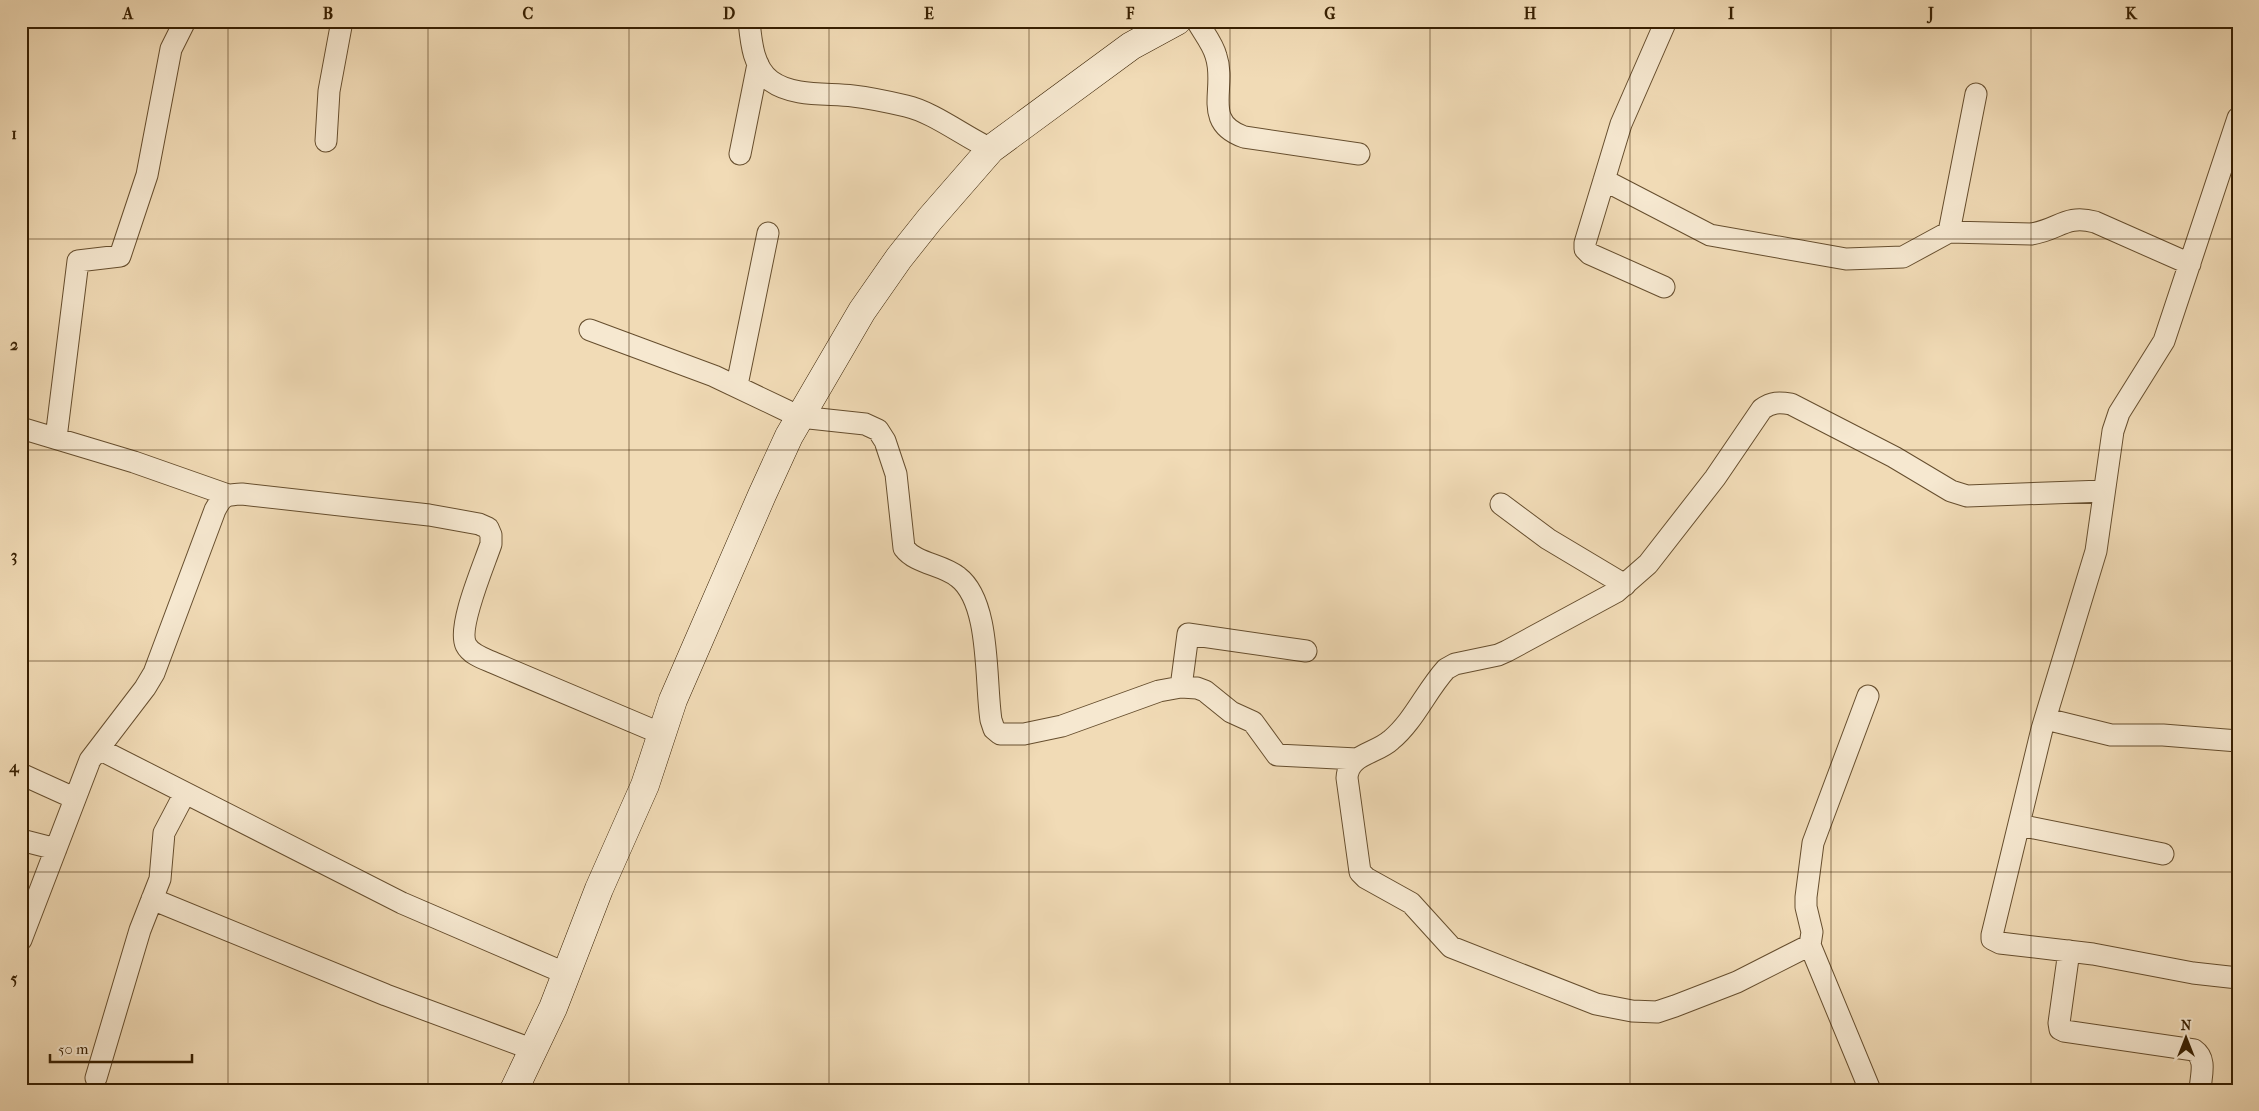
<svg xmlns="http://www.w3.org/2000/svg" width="2259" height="1111" font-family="'IM FELL French Canon',serif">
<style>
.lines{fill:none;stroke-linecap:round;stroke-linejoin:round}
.street-casing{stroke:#664e2e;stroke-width:23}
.secondary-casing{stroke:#371f01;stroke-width:29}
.street{stroke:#f6e8d0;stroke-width:21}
.secondary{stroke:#f6e8d0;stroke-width:28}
.grid{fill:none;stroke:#371f01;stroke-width:1;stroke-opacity:0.55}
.neatline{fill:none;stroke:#371f01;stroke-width:2}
.grid-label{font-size:16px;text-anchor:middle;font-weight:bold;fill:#371f01}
</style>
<rect width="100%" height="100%" fill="#f1dbb6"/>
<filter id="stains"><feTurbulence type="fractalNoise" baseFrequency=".004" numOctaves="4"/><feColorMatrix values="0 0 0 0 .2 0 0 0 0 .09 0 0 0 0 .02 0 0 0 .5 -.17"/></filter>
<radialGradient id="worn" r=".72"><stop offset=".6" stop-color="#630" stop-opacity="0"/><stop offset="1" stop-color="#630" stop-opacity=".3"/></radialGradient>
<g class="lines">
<g class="street-casing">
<path id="street" d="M749 21C751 41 753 68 771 81 793 97 827 93 853 96 870 98 889 102 906 106 933 112 965 137 991 149
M1197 21C1203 32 1213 44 1216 56 1227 88 1201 122 1244 137L1359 154
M2238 118 2164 341 2119 413 2113 431 2096 551 2042 729 1992 935V939L2000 943 2093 954 2193 973 2238 978
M326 141 329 91 342 21
M740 154 758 64
M1604 180 1710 235 1846 259 1903 257 1949 232 2031 234C2059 230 2065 214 2095 222L2190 264
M1949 232 1976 94
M1664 287 1590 254 1585 249V243L1621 124 1666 21
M590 330 714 376 800 417 865 424 878 430 885 441 896 474 904 548C916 564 942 564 958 577 991 602 985 681 991 720L994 729 1000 734H1024L1062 726 1159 691 1181 687 1197 688 1205 691 1231 712 1253 722 1277 755 1357 759
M737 385 768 233
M21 428 134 462 228 495
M56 438 78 261 120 256 147 175 171 49 185 21
M1501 504 1548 539 1625 585
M1181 687 1188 634 1306 651
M1868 696 1813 843 1806 897V907L1812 932 1810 945 1737 982 1675 1006 1657 1012 1632 1011 1596 1004 1451 947 1411 903 1366 878 1360 872 1347 778C1348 754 1376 754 1391 740 1414 721 1426 691 1446 669L1455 664 1498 655 1507 651 1616 592 1648 564 1715 478 1762 409C1772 402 1779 402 1791 404L1894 457 1951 491 1967 496 2104 491
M2046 719 2111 735H2163L2238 741
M99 749 402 903 567 974
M21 774 74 798
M2019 825 2163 854
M21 840 56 849
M152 899 386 995 534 1050
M21 940 90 760 145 688 154 673 215 510C223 495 225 495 242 494L429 515 479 524 488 528 491 535V544C484 565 457 627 466 645 471 655 485 659 494 663L662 734
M1810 945 1870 1090
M2069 951 2059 1023 2060 1029 2064 1031 2194 1050C2207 1059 2201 1075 2200 1090
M96 1078 140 930 160 879 164 833 185 793"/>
</g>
<g class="secondary-casing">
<path id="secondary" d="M514 1090 553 1008 599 889 645 785 673 700 762 495 789 436 862 311 899 258 930 219 991 149 1131 46 1177 21"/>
</g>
<use href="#street" class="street"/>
<use href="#secondary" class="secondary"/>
</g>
<path class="grid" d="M228 21V1090M428 21V1090M629 21V1090M829 21V1090M1029 21V1090M1230 21V1090M1430 21V1090M1630 21V1090M1831 21V1090M2031 21V1090M21 239H2238M21 450H2238M21 661H2238M21 872H2238"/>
<rect width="2259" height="1111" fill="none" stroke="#f1dbb6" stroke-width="55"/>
<g transform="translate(2186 1038)" stroke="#f6e8d0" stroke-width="4" paint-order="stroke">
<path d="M0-4L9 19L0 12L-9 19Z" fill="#371f01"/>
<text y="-8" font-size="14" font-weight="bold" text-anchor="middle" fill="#371f01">N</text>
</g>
<path d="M50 1054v8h142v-8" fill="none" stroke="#371f01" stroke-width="2.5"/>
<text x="58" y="1054" font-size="15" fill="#371f01" stroke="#f6e8d0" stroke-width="4" paint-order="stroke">50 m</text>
<rect x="28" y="28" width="2204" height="1056" class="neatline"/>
<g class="grid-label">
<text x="128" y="19">A</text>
<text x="328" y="19">B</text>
<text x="528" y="19">C</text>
<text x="729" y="19">D</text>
<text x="929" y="19">E</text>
<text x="1130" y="19">F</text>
<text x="1330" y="19">G</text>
<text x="1530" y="19">H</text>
<text x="1731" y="19">I</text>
<text x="1931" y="19">J</text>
<text x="2131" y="19">K</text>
<text x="14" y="139">1</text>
<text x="14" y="350">2</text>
<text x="14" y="561">3</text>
<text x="14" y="772">4</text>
<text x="14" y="984">5</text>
</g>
<rect width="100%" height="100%" filter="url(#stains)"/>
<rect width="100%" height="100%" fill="url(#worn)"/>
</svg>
